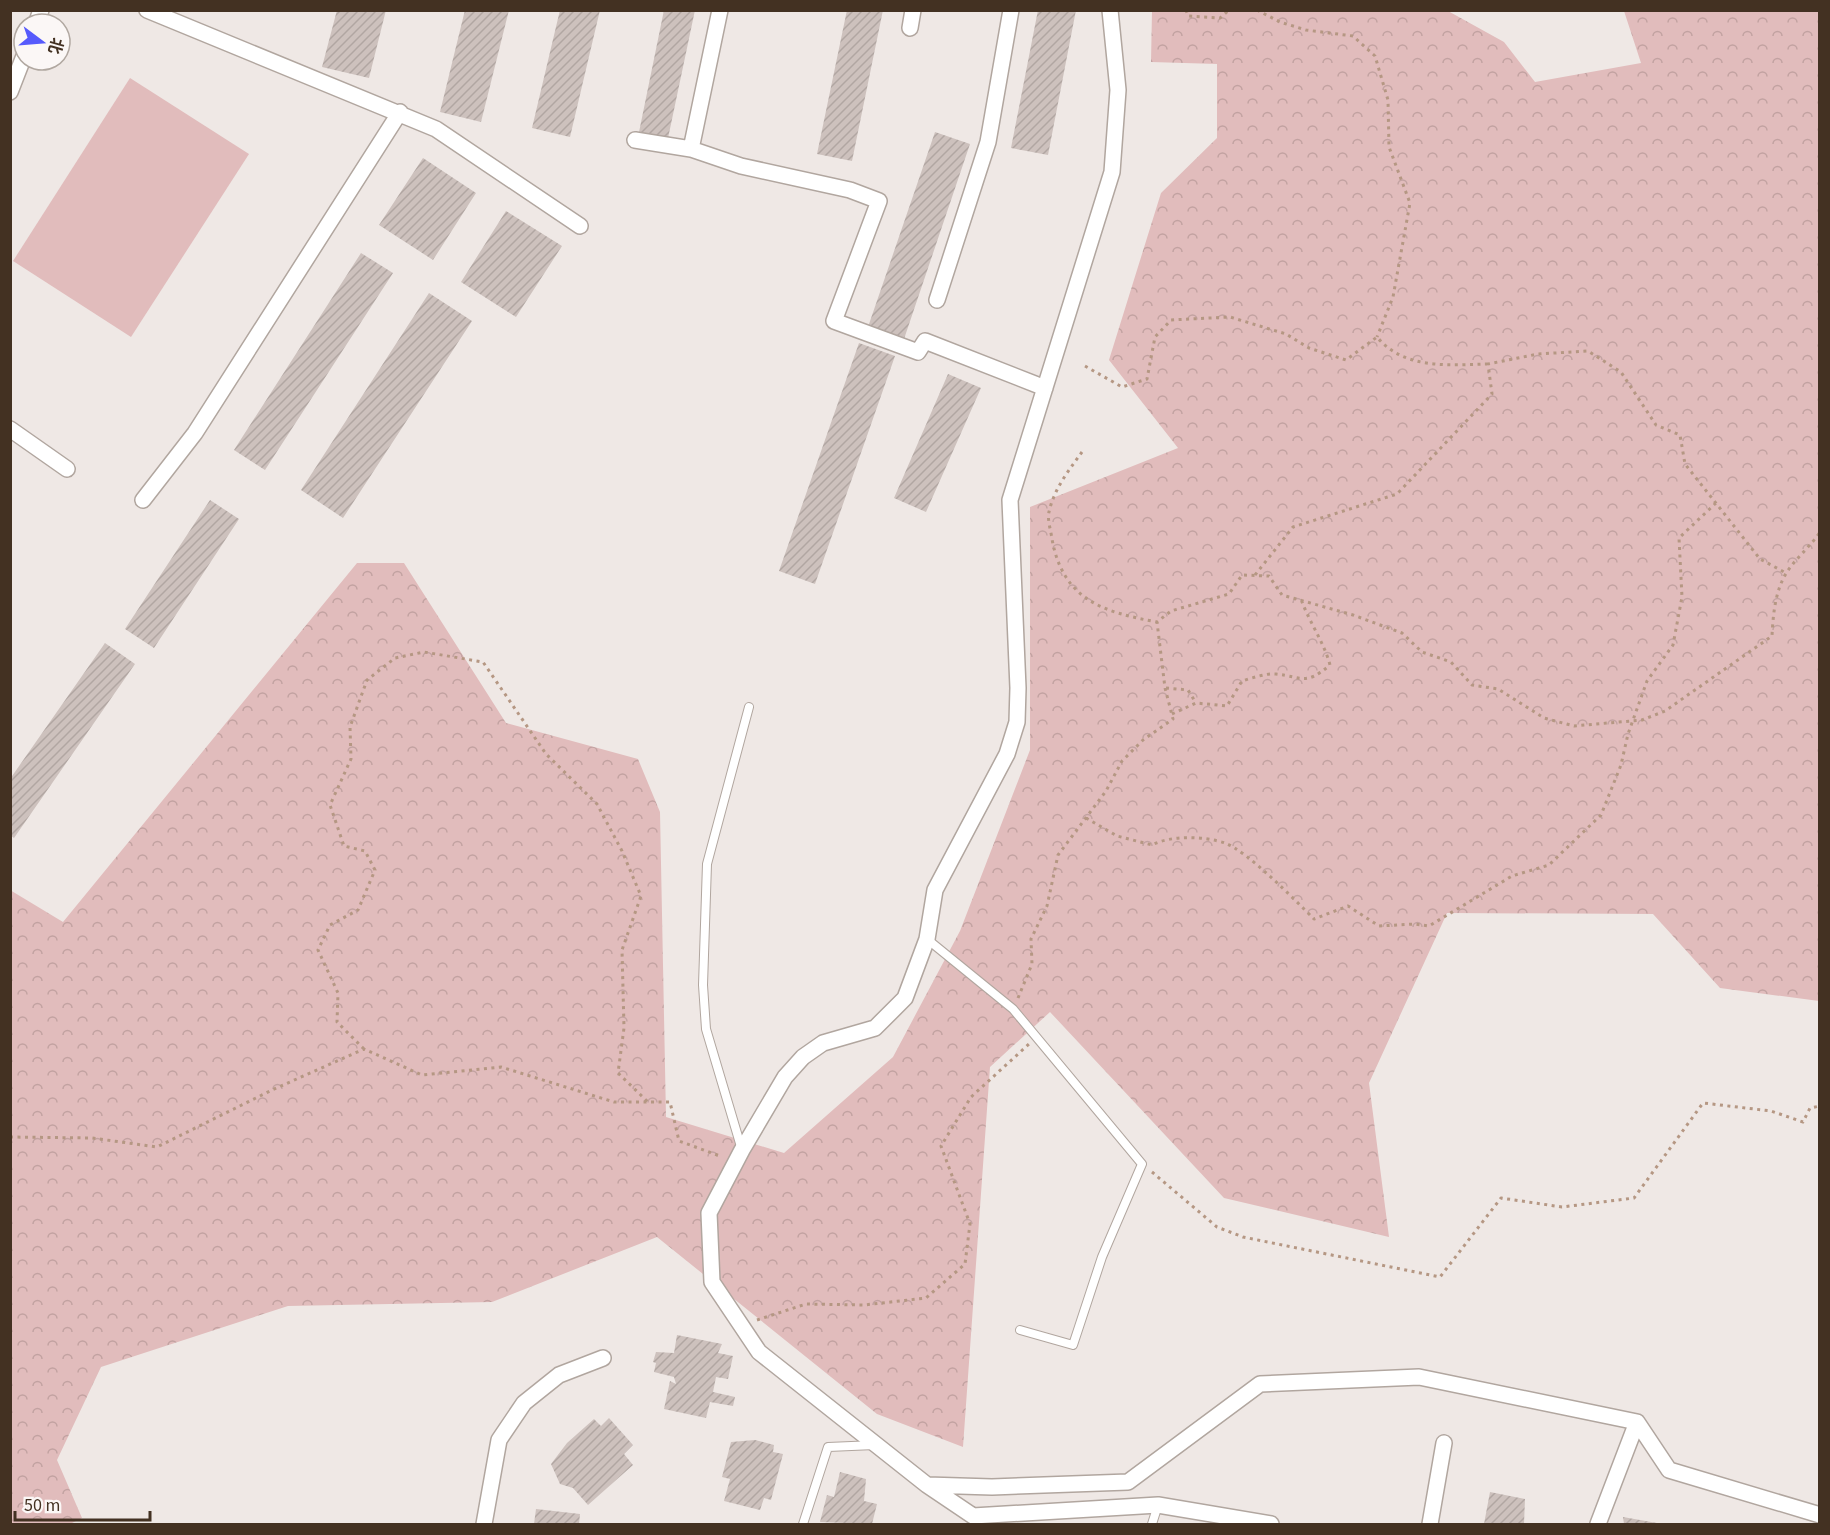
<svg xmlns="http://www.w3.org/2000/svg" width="1830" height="1535" font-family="'Source Sans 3','Noto Sans SC',sans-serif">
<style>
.forest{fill:url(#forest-crowns)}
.park{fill:#e1bcbc}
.building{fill:url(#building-hatch)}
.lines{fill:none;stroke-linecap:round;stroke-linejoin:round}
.service-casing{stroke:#b1a69f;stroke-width:10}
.minor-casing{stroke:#b1a69f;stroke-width:18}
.path{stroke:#b59783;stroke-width:3;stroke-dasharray:3 4.5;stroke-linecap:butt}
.service{stroke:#fff;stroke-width:8}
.minor{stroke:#fff;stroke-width:15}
</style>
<defs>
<pattern id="forest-crowns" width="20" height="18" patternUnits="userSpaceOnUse" patternTransform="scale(1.5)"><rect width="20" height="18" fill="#e1bcbc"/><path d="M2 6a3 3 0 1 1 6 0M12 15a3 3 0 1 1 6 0" fill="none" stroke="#c2a2a1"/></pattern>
<pattern id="building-hatch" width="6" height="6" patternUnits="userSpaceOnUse" patternTransform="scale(1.5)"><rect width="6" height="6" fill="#cdc1bd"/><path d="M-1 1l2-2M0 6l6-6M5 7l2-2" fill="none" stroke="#b1a6a2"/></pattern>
</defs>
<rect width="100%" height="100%" fill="#efe8e5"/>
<path class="forest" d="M1152 11H1448L1504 42 1535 82 1641 63 1624 11H1819V1001L1720 988 1653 914 1447 913 1369 1083 1389 1237 1224 1198 1050 1012 990 1067 963 1447 877 1414 657 1237 492 1302 288 1306 101 1367 57 1460 82 1518 70 1524H11L10 890 63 922 357 563H404L506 723 638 759 660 812 666 1117 784 1153 893 1057 960 931 1030 750V507L1178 448 1109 360 1161 193 1217 138V64L1151 62Z"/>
<path class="park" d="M130 78 249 154 131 337 13 261Z"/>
<path class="building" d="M337 10H386L369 78 322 67Z
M465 10H509L481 122 440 112Z
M560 10H600L570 137 532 128Z
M664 10H695L667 143 638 137Z
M847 10H883L852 161 817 154Z
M1038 10H1076L1048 155 1011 148Z
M935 132 970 144 904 339 868 327Z
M423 158 476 193 433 260 379 225Z
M506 211 562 246 516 317 461 282Z
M361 253 393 273 265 470 234 450Z
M429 293 472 321 343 518 301 490Z
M859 343 895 356 815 584 779 571Z
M948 374 981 388 926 512 894 498Z
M210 500 239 519 154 648 125 629Z
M105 643 135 664 14 838 10 835V779Z
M677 1335 722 1344 718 1353 733 1356 728 1379 716 1377 713 1392 735 1397 733 1406 710 1402 706 1418 664 1409 670 1381 676 1384 674 1377 654 1372 656 1363 653 1362 656 1352 674 1353Z
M609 1418 633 1445 624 1454 633 1465 588 1505 573 1488 560 1484 551 1464 567 1443 594 1419 601 1426Z
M755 1440 774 1445 773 1452 783 1454 771 1500 764 1498 760 1510 724 1501 730 1479 722 1477 731 1442Z
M840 1472 866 1479 864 1501 877 1504 872 1524 820 1522 827 1495 834 1497Z
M1490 1492 1525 1499 1524 1524H1484Z
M536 1509 580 1514 579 1524H534Z
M1623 1517 1657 1523V1524H1624Z"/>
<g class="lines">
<g class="service-casing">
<path id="service" d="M927 939 1013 1009 1142 1164 1102 1257 1073 1345 1020 1330
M742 1150 706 1029 703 985 707 864 749 707
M803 1524 828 1447 875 1445
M1152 1524 1158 1505"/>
</g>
<g class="minor-casing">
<path id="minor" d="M147 10 436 129 580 226
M1110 10 1118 90 1112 172 1010 500 1018 688 1017 722 1007 754 935 890 927 939 905 998 875 1028 823 1043 803 1057 785 1077 742 1150 709 1213 712 1282 759 1352 927 1485 992 1487 1128 1482 1260 1384 1419 1377 1637 1422 1669 1470 1820 1515
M36 24 41 10
M910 28 913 10
M10 92 24 56
M635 140 691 149 741 166 850 190 879 201 834 321 918 352 925 341 1045 388
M691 149 720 10
M937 300 988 142 1011 10
M10 429 67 469
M143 500 195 433 400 112
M927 1485 973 1516 1158 1505 1271 1524
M484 1524 499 1440 524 1403 559 1375 603 1358
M1430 1524 1444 1443
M1598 1524 1637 1422"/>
</g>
<path class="path" d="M1186 10 1188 16 1220 18 1229 10
M1257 10 1280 22 1306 30 1353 36 1375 56 1388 100 1389 147 1410 203 1393 297 1377 337
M1085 366 1122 387 1147 379 1155 337 1171 320 1230 317 1286 334 1309 348 1346 360 1377 337C1404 370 1450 365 1488 364
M1082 452C1069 470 1054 489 1049 512 1047 519 1051 531 1052 539 1063 600 1103 612 1157 622L1171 611 1229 594 1242 575 1269 576 1282 595 1353 615 1402 633 1422 652 1451 662 1472 685 1498 689 1544 718 1574 726 1642 720 1665 711 1772 636C1773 616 1775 590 1787 572 1796 558 1810 547 1820 532
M1255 575 1293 527 1397 494 1492 394 1488 364 1538 354 1588 351 1621 372 1656 425 1680 435 1685 464 1760 559 1786 573
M1166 688 1188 690 1196 703
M1172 714 1196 703 1227 706 1242 681C1252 678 1266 673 1276 674 1303 677 1305 686 1330 665 1324 642 1309 622 1301 599
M1086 818 1117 836 1152 845C1171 835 1204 836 1225 843 1247 851 1295 900 1314 919L1348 906 1379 926 1415 924 1429 926 1512 876 1549 865 1601 815 1621 765 1628 734 1647 681 1673 645 1682 597 1679 538 1717 502
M1018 998 1032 964 1031 939 1047 906 1058 855 1106 791 1122 761 1143 740 1173 719 1165 688 1157 622
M364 1049 337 1022 338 993 318 950 330 925 358 910 375 870 365 851 344 846 330 805 351 759 350 727 367 680 395 658 424 652 483 662 546 754 597 804 622 851 641 896 622 950 624 1028 618 1073 648 1102
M10 1137 92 1138 157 1147 272 1090 364 1049 422 1075 501 1067 614 1102H670L679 1141 720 1156
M1152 1172 1217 1227 1243 1237 1440 1277 1501 1198 1562 1207 1634 1198 1703 1103 1771 1111 1803 1122 1810 1108 1820 1106
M757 1320 806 1304 864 1305 926 1298 965 1264 970 1224 941 1146 971 1097 1029 1044"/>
<use href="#service" class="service"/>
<use href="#minor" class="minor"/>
</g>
<rect width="1830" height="1535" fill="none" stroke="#433122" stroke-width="24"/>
<g transform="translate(42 42) rotate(106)"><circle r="28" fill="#fbf7f6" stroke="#b1a8a1" stroke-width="1.5"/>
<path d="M0-4.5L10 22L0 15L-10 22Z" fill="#565afc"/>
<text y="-9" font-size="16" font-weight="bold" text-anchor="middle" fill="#433122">北</text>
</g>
<path d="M15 1511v9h135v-9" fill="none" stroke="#433122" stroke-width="3"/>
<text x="24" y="1511" font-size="18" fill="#433122" stroke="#fbf7f6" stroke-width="4.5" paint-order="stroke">50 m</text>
</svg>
